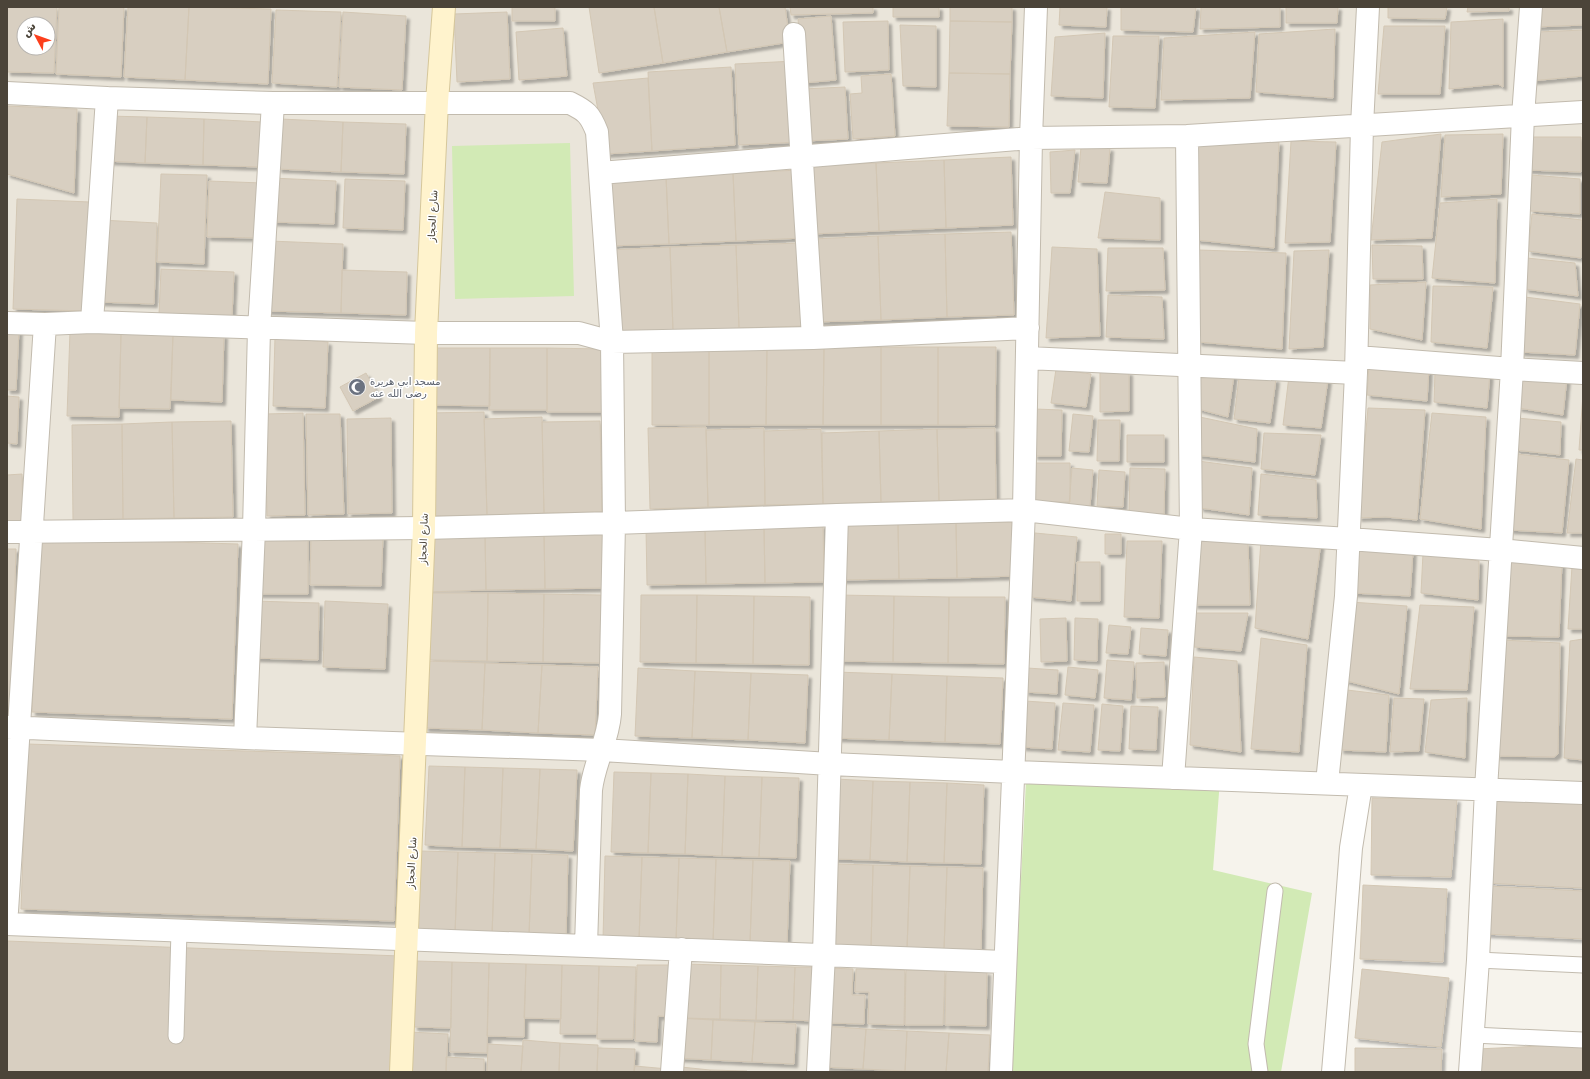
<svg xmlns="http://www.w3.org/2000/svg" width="1590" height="1079" font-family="'DejaVu Sans','Noto Naskh Arabic',sans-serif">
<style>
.residential{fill:#eae5da;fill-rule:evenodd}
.green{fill:#d2eab5}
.building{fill:#d8cfc1;stroke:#d3c7b4;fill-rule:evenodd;filter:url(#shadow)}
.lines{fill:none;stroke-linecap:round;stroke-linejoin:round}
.service-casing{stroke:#c2bbae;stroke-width:17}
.minor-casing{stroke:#c2bbae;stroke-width:24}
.secondary-casing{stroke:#d6c79b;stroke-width:24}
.service{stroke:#fff;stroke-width:15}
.minor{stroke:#fff;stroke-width:22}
.secondary{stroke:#fff3cd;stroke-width:22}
.labels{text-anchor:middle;stroke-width:3;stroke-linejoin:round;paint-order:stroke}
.street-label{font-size:10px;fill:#4b4439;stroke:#fff}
.worship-label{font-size:10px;fill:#5b616d;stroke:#fff;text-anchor:start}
</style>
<defs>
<filter id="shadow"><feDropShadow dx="3.5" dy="3.5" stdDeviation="1" flood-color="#0004"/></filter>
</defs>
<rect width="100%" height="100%" fill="#f6f3ec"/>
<path class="residential" d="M7 7H1583V794L1013 771 995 1072H7ZM24 24H48V48H24Z"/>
<path class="green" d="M570 143 574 296 455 299 452 146Z
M1027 762 1220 780 1213 870 1312 893 1281 1072H1011Z"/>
<path class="building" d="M7 7H57L54 73 7 72ZM24 24H48V48H24Z
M59 7H124L121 77 56 74Z
M128 7H189L185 80 124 77Z
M189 7 271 9 268 84 185 80Z
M512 7H555V21H512Z
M589 7H654L663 63 599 73Z
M654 7H719L727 52 663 63Z
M719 7H785L790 42 727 52Z
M790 7H873V13L791 15Z
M893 7H939V17H893Z
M950 7H1012V22L950 21Z
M1060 7H1107L1106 27 1059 25Z
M1121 7H1196L1193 32 1121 30Z
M1201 7H1280V27L1200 29Z
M1286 7H1338L1337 23H1286Z
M1388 7H1447L1445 19 1388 18Z
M1468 7H1509V11L1467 12Z
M1537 7H1583V25L1535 27Z
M276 10 341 12 337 87 272 83Z
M343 12 406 16 402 90 339 87Z
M507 12 510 79 457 82 454 14Z
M831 16 836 80 803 83 798 19Z
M1503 19V87L1498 84 1449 89 1451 22Z
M888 21 889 70 845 72 843 22Z
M950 21 1012 22 1010 74 949 73Z
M900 25 936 26V87L903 86Z
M1384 26H1445L1440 94H1378Z
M563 28 567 76 519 80 516 32Z
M1335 29 1333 98 1256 92 1259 34Z
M1583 30V76L1531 81 1537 32Z
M1255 32 1250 98 1161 100 1164 38Z
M1105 33 1103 98 1051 96 1055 37Z
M1113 36H1159L1155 108 1109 107Z
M795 61 800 142 739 145 735 64Z
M731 67 735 145 652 151 648 72Z
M949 73 1010 74 1009 127 947 126Z
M891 74 895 136 853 139 850 94 862 93 861 76Z
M648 78 652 151 606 154 593 83Z
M845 87 848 139 805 141 802 89Z
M7 106 77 109 74 193 7 174Z
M108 116 147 117 145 163 106 161Z
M147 117 204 119 203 165 145 163Z
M204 119 262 122 260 167 203 165Z
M281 119 343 122 341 172 278 169Z
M343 122 406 124 404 174 341 172Z
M1441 134 1432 238 1371 240 1382 142Z
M1503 134 1501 194 1441 197 1445 135Z
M1531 137H1581V172L1527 170Z
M1291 141 1336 142 1330 242 1285 243Z
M1279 142 1274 248 1196 240V145Z
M1081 147 1110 148 1107 183 1078 182Z
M1075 150 1070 193H1051L1050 152Z
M1011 157 1013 225 946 228 944 160Z
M944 160 946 228 879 231 876 163Z
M876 163 879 231 812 234 809 166Z
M800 170 803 238 736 241 733 173Z
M733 173 736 241 669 244 666 176Z
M161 174 207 175 204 264 157 262Z
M1532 175 1580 179V214L1530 211Z
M666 176 669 244 608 246 604 184Z
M272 178 336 181 334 224 271 222Z
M345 179 405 181 403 230 343 228Z
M209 181 262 183 260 238 207 237Z
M1105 192 1160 198V240L1098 238Z
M17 199 90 202 86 311 13 309Z
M1497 199 1495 283 1432 278 1440 203Z
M1532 214 1582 220 1581 258 1528 251Z
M101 220 157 223 154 304 98 302Z
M1011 232 1014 315 947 317 945 234Z
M945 234 947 317 881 320 878 236Z
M878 236 881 320 814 322 812 239Z
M270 241 343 244 341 313 267 311Z
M803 243 805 326 739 328 736 245Z
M736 245 739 328 673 331 670 247Z
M1372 245 1422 246 1423 279H1373Z
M670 247 673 331 615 332 609 250Z
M1052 247 1097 249 1100 336 1046 338Z
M1108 248H1163L1165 290 1106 291Z
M1199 250 1286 253 1282 349 1198 342Z
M1329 250 1323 347 1289 349 1294 251Z
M1527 258 1575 263 1578 296 1525 289Z
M161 269 234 272 232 316 159 314Z
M342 270 407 272 406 315 341 313Z
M1426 282 1422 340 1370 329V285Z
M1433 286 1493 287 1487 348 1431 342Z
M1108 295 1162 297 1164 339 1106 337Z
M1525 297 1580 304 1575 355 1520 352Z
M7 330H19L16 390H7Z
M70 331 121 333 119 417 67 416Z
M121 333 173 334 170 409 119 408Z
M173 334 224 335 222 402 171 400Z
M275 337 328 342 325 408 273 406Z
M652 347H709V425H652Z
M709 347H767L766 425H709Z
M767 347H824L823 425H766Z
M824 347H881V425H823Z
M881 347H938V425H881Z
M938 347H996L995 425H938Z
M433 348H490V406L432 405Z
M490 348H547V410H489Z
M547 348 604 349V412H547Z
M1369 364 1429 368 1427 401 1367 395Z
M1056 369 1091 374 1086 407 1051 403Z
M1197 371 1234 375 1228 417 1198 409Z
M1435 371 1490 372 1487 408 1434 402Z
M1100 372H1129V411L1100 412Z
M366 373 379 397 353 411 340 387Z
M1289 376 1328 379 1321 428 1283 425Z
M1520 376 1567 377 1563 415 1518 408Z
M1239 377 1276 379 1270 423 1234 419Z
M1583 394V450H1579Z
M7 396 19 397 17 444 7 443Z
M1368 408 1425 410 1417 520 1386 517 1358 518Z
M1035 409 1062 410 1061 456H1034Z
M484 412 487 515 429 516 426 413Z
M303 413 305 515 267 516 265 414Z
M1432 413 1486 417 1481 529 1420 519Z
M306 414H340L344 514 308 515Z
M1073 414 1093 416 1089 452 1069 451Z
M1195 416 1257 429 1255 462 1197 455Z
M542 417 544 513 487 515 484 419Z
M391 418 392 513 348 514 347 419Z
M1517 418 1561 422 1560 455 1515 450Z
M1098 420H1120L1119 461H1097Z
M231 421 233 517 174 518 172 422Z
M600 421 602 512 544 513 542 422Z
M172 422 174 518 123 519 122 424Z
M122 424 123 519 73 520 72 425Z
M706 427 708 507 650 509 648 428Z
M764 428 765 505 708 507 706 430Z
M995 428 996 499 939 501 937 429Z
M821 429 823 504 765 505 764 431Z
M937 429 939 501 881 502 879 431Z
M879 431 881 502 823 504 822 433Z
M1264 433 1321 435 1315 475 1261 469Z
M1127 435H1164V462H1127Z
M1517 454 1569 460 1562 533 1509 530Z
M1576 459 1583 460V533H1567Z
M1198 461 1252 468 1249 515 1200 508Z
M1035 463H1070V502H1035Z
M1072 468 1093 470 1090 506 1069 505Z
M1130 468 1165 469 1164 514 1129 513Z
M1099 470 1125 472 1123 507 1097 506Z
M22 474 23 521 7 522V475Z
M1261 474 1316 480 1317 518 1258 515Z
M1014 522 1015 576 957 578 956 523Z
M956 523 957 578 899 579 898 524Z
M898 524 899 579 841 580 840 525Z
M823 525 824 582 765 583 764 527Z
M764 527 765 583 706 584 705 528Z
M705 528 706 584 647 585 646 529Z
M604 532 605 588 545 589 544 533Z
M258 533H308V594H258Z
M544 533 545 589 486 590 485 534Z
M1035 533 1077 537 1071 601 1030 597Z
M485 534 486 590 427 592 426 536Z
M1105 534H1121V554H1105Z
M311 535 383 536 381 586 310 585Z
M39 538 238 544 232 719 32 712Z
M1261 540 1321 542 1308 639 1255 628Z
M1127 541H1162L1159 618 1124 617Z
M1199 541 1248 543 1250 605H1194Z
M1356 546 1413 551 1410 596 1352 593Z
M7 549H16L11 717H7Z
M1423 553 1479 561 1478 600 1421 593Z
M1508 561 1562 562 1559 637 1502 636Z
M1077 562H1100V601H1077Z
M1572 566 1583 567V629H1568Z
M431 593H488L487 661 430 660Z
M488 593 544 594 543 662 487 661Z
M544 594 601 595 600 663 543 662Z
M641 595H697L696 663 640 662Z
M697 595 754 596 753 664 696 663Z
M839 595 894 596 893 662 837 661Z
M754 596 810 597 809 665 753 664Z
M894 596 949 597 948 663 893 662Z
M949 597H1005L1004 664 948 663Z
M255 601 319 603 318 660 253 658Z
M325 601 388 604 385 669 323 667Z
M1351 602 1407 606 1399 694 1343 680Z
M1420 605 1474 607 1467 690 1410 689Z
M1194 613H1248L1241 651 1194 647Z
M1066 618 1067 661 1041 662 1040 619Z
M1075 618 1098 619 1097 661 1074 660Z
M1109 625 1131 627 1128 654 1106 653Z
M1141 628 1168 630 1166 656 1139 654Z
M1261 638 1307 645 1299 752 1251 749Z
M1583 639V760L1564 758 1570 641Z
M1502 640 1560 643 1558 754 1554 757 1496 756Z
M1194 657 1237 661 1241 752 1190 745Z
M1107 660 1134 662 1131 700 1104 698Z
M428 661 485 663 482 730 425 728Z
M1164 662 1165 697 1137 698 1136 663Z
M485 663 542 665 538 733 482 730Z
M542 665 598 667 595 735 538 733Z
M1068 667 1098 670 1095 698 1065 695Z
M638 668 695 671 692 738 635 736Z
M1027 668 1058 670 1057 694 1025 692Z
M695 671 751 673 748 740 692 738Z
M836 672 892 674 889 740 833 738Z
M751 673 808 675 805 743 748 740Z
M892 674 947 676 945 742 889 740Z
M947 676 1003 678 1000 744 945 742Z
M1347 690 1389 695 1386 752 1340 750Z
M1394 698 1424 699 1419 751 1390 752Z
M1467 698 1465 758 1425 752 1431 700Z
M1025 701 1055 703 1052 749 1022 747Z
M1063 703 1094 705 1090 752 1058 750Z
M1102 704 1123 706 1120 751 1098 750Z
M1131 706 1158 707 1156 750 1129 749Z
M27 744 400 756 394 921 21 909Z
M429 766 465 767 462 847 425 845Z
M465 767 503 768 500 848 462 847Z
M503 768 540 769 536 849 500 848Z
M540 769 577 770 573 851 536 849Z
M614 772 651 773 648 853 611 852Z
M651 773 688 774 685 854 648 853Z
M688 774 725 776 722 856 685 854Z
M725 776 762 777 759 857 722 856Z
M762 777 799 778 796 858 759 857Z
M836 779 873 781 870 860 833 859Z
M873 781 910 782 907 862 870 860Z
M910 782 947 783 944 863 907 862Z
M947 783 984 785 981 864 944 863Z
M1372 798 1457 799 1451 877 1371 875Z
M1490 798 1583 803V888L1485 883Z
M421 851 458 852 455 934 418 933Z
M458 852 495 853 492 935 455 934Z
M495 853 532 854 529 936 492 935Z
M532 854 568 855 566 938 529 936Z
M605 856 642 857 639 940 603 939Z
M642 857 679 858 676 941 639 940Z
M679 858 716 859 713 942 676 941Z
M716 859 753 860 750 943 713 942Z
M753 860 790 861 787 944 750 943Z
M836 864 873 865 871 948 833 946Z
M873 865 910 866 907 949 871 948Z
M910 866 947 867 944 950 907 949Z
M947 867 983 868 981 951 944 950Z
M1363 885 1447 889 1443 962 1360 959Z
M1488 886 1583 891V939L1485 934Z
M7 941 400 956 395 1072H7Z
M416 961 452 962 451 1028 414 1027Z
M452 962 489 963 487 1053 450 1052Z
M489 963 526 964 524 1037 487 1036Z
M526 964 562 965 561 1019 524 1018Z
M685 964 721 965 720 1019 683 1018Z
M562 965 599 966 597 1034H560Z
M637 965H673L672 1017 658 1016 657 1042 635 1041Z
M721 965 758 966 756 1020 720 1019Z
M599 966 636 967 633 1039H597Z
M758 966 795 967 793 1020H756Z
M795 967H815L814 1021 793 1020Z
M829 968 853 969 852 995H865L864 1024 828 1023Z
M856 969 905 970 904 1025 868 1024 869 992H855Z
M1362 969 1449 978 1441 1047 1355 1038Z
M906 970 945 971 943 1025H905Z
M946 971 987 972 986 1026 945 1025Z
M677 1018 713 1020 711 1060 675 1058Z
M713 1020 755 1022 752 1062 711 1060Z
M755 1022 796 1024 794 1064 752 1062Z
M824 1026 866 1029 863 1069 822 1067Z
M866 1029 907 1031 905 1071 863 1069Z
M907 1031 949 1033 946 1072 905 1071Z
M410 1032 448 1034 446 1072H408Z
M949 1033 990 1035 988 1072H946Z
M523 1040 560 1043 559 1072H521Z
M560 1043 598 1045 597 1072H559Z
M488 1044 523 1046 521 1072H487Z
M1583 1044V1072H1475L1477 1049Z
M598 1048 635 1049 634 1072H597Z
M1355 1048 1442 1049 1441 1072H1355Z
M446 1057 484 1059V1072H446Z
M635 1066 668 1069V1072H634Z
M681 1067 710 1070V1072H680Z
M710 1070 747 1071V1072H710Z"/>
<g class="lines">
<g class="service-casing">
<path id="service" d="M1478 960 1583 965
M1473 1035 1583 1040
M176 1036 179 931
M1260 1072 1256 1044 1275 891"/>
</g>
<g class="minor-casing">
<path id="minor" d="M794 34 813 338
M7 93 107 98 273 103H570C586 111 590 114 597 132L612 342 614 523 610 714C608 741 594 763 591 790L586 946
M600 173 1031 138 1187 136 1583 112
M92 322 107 98
M7 323 45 324 92 322 426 333H579L612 342 813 338 1028 328
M1357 357 1512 369 1583 373
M1027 358 1356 373
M7 532 424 528 614 523 837 515 1024 510 1191 529 1349 539 1500 550 1583 558
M7 727 245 738 602 750 830 764 1013 772 1583 793
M245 738 254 529 259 329 273 103
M1173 778 1191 529 1187 136
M1327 783 1346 596 1356 373 1362 126 1368 7
M7 911 45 324
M7 924 1005 962
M672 1072 681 949
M818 1072 824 954 837 515
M1001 1072 1024 510 1031 138 1036 7
M1333 1072 1342 967 1351 848 1361 785
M1470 1072 1478 960 1486 789 1512 369 1523 116 1531 7"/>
</g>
<g class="secondary-casing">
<path id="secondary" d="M401 1072 424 528 426 333 437 102 444 7"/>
</g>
<use href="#service" class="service"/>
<use href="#minor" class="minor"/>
<use href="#secondary" class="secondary"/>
</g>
<defs>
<g id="mosque-disc" transform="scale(0.9)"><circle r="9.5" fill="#6b7280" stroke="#fff"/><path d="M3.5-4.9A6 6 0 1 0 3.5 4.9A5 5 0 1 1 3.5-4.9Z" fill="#fff"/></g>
</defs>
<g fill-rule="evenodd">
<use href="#mosque-disc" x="357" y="387"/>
</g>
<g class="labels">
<g class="street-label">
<text transform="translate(432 216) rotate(-87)" y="4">شارع الحجاز</text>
<text transform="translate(423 539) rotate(-88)" y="4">شارع الحجاز</text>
<text transform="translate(411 863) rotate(-87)" y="4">شارع الحجاز</text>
</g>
<g class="worship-label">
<text x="370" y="385">مسجد ابي هريرة<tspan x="370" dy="12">رضى الله عنه</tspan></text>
</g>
</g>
<rect width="1590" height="1079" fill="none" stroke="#4b4439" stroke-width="16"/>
<g transform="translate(36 36) rotate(311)"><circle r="19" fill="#ffffff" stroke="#b7b4b0"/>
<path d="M0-3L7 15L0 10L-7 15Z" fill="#fc3f1d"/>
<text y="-6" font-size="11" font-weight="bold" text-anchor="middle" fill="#4b4439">ش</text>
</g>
</svg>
